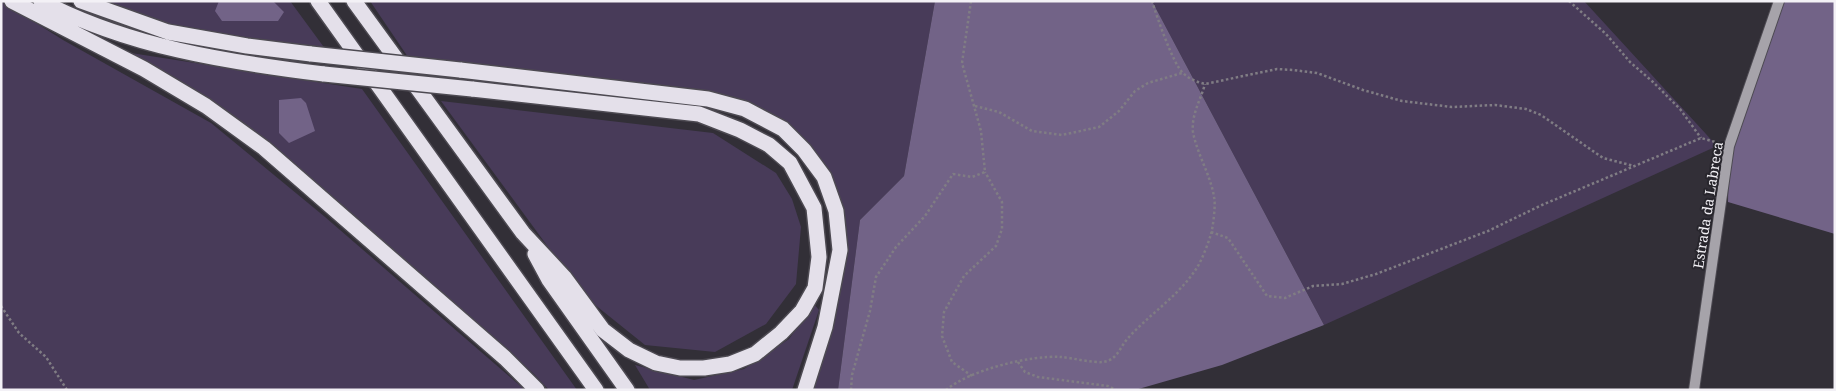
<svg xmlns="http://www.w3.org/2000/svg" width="1836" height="391" font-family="'Noto Serif',serif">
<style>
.green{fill:#483b59}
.forest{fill:#726387}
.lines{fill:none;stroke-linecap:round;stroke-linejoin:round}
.secondary-casing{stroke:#4d4a52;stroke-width:12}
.highway-casing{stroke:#4d4a52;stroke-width:18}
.path{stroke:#807d84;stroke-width:2.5;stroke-dasharray:2.5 2.5;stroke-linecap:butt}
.secondary{stroke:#a6a3aa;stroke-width:10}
.highway{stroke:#e4e0ea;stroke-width:15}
.highway-bridge-casing{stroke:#4d4a52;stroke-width:18;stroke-linecap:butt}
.highway-bridge{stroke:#e4e0ea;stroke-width:15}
.labels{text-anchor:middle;stroke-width:4;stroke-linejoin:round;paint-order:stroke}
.street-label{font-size:14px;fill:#f3f1f6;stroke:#28262d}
</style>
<rect width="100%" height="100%" fill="#322f37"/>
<path class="green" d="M1 1 63 40 211 123 325 217 525 390H1Z
M106 1H290L326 50 243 41 160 24Z
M370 1H935L904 176 860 220 838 390H813L835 321 847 245 804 150 745 109 410 60Z
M1152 1H1584L1717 146 1324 325Z
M131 53 362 89 577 390H549L533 373 412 268 238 124Z
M441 101 713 133 776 173 792 199 801 227 796 284 766 324 715 352 645 345 584 296Z
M814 304 819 310 792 390H650L635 365 694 380 744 369 789 339Z"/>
<path class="forest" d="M219 1H273L284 12 278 21H222L215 11Z
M935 1H1152L1324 325 1222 365 1135 390H838L860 220 904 176Z
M1779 1H1835V234L1728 202 1729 146Z
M301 98 306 103 315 131 289 143 279 133V100Z"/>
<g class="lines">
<g class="secondary-casing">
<path id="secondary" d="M1694 390 1729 146 1779 1"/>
</g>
<g class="highway-casing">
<path id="highway" d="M12 1 144 69 206 106 264 148 505 358 537 390
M41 1C129 47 227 62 324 74
M81 1 168 32 247 46 311 54
M318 1 596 390
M354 1 523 233 564 277 603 330 629 350 656 363 680 368H704L730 364 755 354 781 333 802 311 815 288 819 257 814 208 790 163 769 145 740 130 699 114 472 89
M460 70 708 99 745 109 783 129 804 150 824 177 836 211 840 250 825 327 805 390
M535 254 549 280 627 390"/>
</g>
<path class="path" d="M1152 1C1157 17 1173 64 1183 73 1189 79 1197 82 1205 84L1277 69 1293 70 1317 73 1363 90 1402 101 1452 107 1495 105 1526 109 1541 115 1603 158 1634 166
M1569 1 1606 34 1630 62 1653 82 1680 109 1701 138
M975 106 999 112 1032 131 1062 135 1099 127 1119 111 1135 91 1148 83 1182 73
M1211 232 1228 238 1267 296 1285 298 1313 286 1342 284 1376 274 1488 231 1542 205 1701 138 1719 143
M1 306 19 333 46 357 67 390
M1018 362 1025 372 1038 377 1108 386 1116 390
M972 376 952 362 942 336 944 312 964 276 996 246 1002 229V202L985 172
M851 390 852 375 870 311 876 277 896 247 925 216 953 174 972 177 985 172 981 131 962 63 971 1
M946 390C970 370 1030 355 1061 357 1073 358 1092 363 1103 362 1118 360 1120 346 1129 337 1151 313 1181 294 1198 266 1203 257 1208 244 1211 234 1213 227 1216 204 1214 197 1211 176 1197 154 1193 132 1191 115 1201 99 1205 84"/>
<use href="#secondary" class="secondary"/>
<use href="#highway" class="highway"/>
<g class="highway-bridge-casing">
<path id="highway-bridge" d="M311 54 460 70
M324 74 472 89"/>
</g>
<use href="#highway-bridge" class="highway-bridge"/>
</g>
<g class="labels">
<g class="street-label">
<text transform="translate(1708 205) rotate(-81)" y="5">Estrada da Labreca</text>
</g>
</g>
<rect width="1836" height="391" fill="none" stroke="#f3f1f6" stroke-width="5"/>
</svg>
